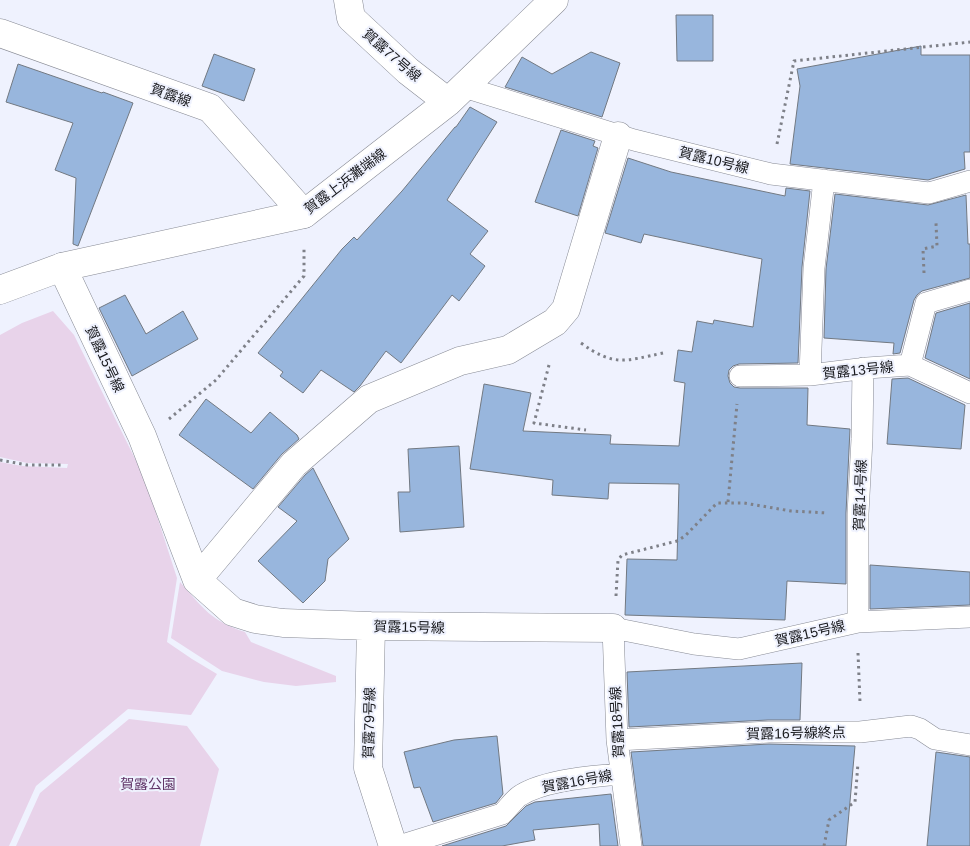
<svg xmlns="http://www.w3.org/2000/svg" width="970" height="846" font-family="Helvetica,'Noto Sans JP',sans-serif">
<style>
.green{fill:#e8d3ea}
.building{fill:#98b6dd;stroke:#727982}
.lines{fill:none;stroke-linecap:round;stroke-linejoin:round}
.service-casing{stroke:#888b95;stroke-width:22}
.minor-casing{stroke:#888b95;stroke-width:29}
.tertiary-casing{stroke:#888b95;stroke-width:29}
.path{stroke:#7e8088;stroke-width:3;stroke-dasharray:2.5 4;stroke-linecap:butt}
.service{stroke:#fff;stroke-width:21}
.minor{stroke:#fff;stroke-width:28}
.tertiary{stroke:#fff;stroke-width:28}
.labels{text-anchor:middle;stroke-width:4;stroke-linejoin:round;paint-order:stroke}
.street-label{font-size:14px;fill:#18191d;stroke:#eff2fe}
.park-label{font-size:14px;fill:#613668;stroke:#eff2fe}
</style>
<rect width="100%" height="100%" fill="#eff2fe"/>
<path class="green" d="M53 311 74 335 145 479 177 578 167 642 192 659 217 674 191 715 128 709 36 786 9 846H0V462L22 466 67 468 68 464 27 463 0 457V335L22 323Z
M180 582C203 608 211 621 245 632L251 642 336 676V682L296 686 264 682 222 671 171 638Z
M129 719 187 726 219 769 200 846H16L40 793Z"/>
<path class="building" d="M676 15H713V61H677Z
M921 46V55H970V152H964L965 169 928 180 790 164 800 86 797 69Z
M591 52 620 63 602 117 505 87 522 57 552 74Z
M214 54 255 69 244 101 202 86Z
M18 64 102 93 103 92 133 103 78 246 73 244 76 178 55 170 73 123 6 102Z
M470 107 497 122 447 200 488 231 470 254 485 266 459 301 452 295 401 363 386 351 360 386 354 392 321 370 303 393 280 376 283 372 258 353 342 249 354 237 357 240 402 191 455 127H456Z
M561 130 595 141 593 146 598 148 578 216 535 202Z
M628 158 671 172 785 196 786 188 810 191 802 267 798 363 739 364 733 366 729 370 728 376 730 383 734 387 740 388H808L807 425 850 429 846 513V584L787 581 785 620 625 615 627 559 677 560 679 484 609 483 608 499 552 495 553 480 470 469 484 384 531 393 523 431 611 435 610 444 679 446 685 383 674 381 678 350 692 352 697 321 713 324 714 320 753 327 762 259 644 234 641 243 605 233Z
M835 194 928 205 966 195 968 244H970V278L922 291 917 295 914 300 900 353 893 354 894 343 824 338 826 269Z
M125 295 146 334 183 311 198 339 132 376 99 308Z
M970 303V379L925 358 936 313Z
M908 378 965 405 961 449 887 444 892 379Z
M206 399 251 433 270 412 297 435 299 439 282 454 253 489 179 435Z
M459 446 464 527 400 532 398 492H410L408 449Z
M313 468 349 539 328 559 325 581 303 603 258 561 297 521 278 507 305 475Z
M870 565 970 572V605L870 609Z
M802 663 800 720H768L629 727 627 672Z
M497 736 503 794 496 803 433 822 420 787 414 788 404 752 454 740Z
M769 744 855 746 846 846H643L631 752Z
M936 752 970 757V846H927Z
M611 794 618 846H600L599 824 533 830 535 840 502 846H442L506 826 526 806 535 802Z"/>
<g class="lines">
<g class="service-casing">
<path id="service" d="M464 87 634 140 771 174 929 193 970 181
M910 365 926 303 970 290
M810 375 814 268 824 180
M740 376 810 375 867 368 910 365 970 393
M858 622V514L862 439 863 368
M617 740 769 732H860L911 726 920 729 935 739 970 745
M399 846 502 814C507 810 516 797 521 795 545 780 593 776 621 774
M631 846 617 740 613 628 694 644 739 649 858 622 970 617"/>
</g>
<g class="minor-casing">
<path id="minor" d="M348 0 351 18 408 71 448 102
M0 33 210 108 304 214 448 102 554 0
M62 267 142 436 197 580 233 612 255 619 283 623 371 626 613 628
M197 580 294 464 369 399 460 361 508 350 555 322 566 309 618 136
M371 626 368 768 393 846"/>
</g>
<g class="tertiary-casing">
<path id="tertiary" d="M0 290 62 267 304 214"/>
</g>
<path class="path" d="M777 144 794 61 970 42
M924 273 923 249 937 246 936 223
M581 343C614 367 625 361 663 353
M549 365 534 423 586 430
M169 419 216 380 304 276V247
M0 460 27 465H63
M728 502 737 404
M616 596 618 560 622 555 677 541 685 536 717 503H744L791 511 827 513
M858 653 860 702
M824 846 829 820 855 802 858 763"/>
<use href="#service" class="service"/>
<use href="#minor" class="minor"/>
<use href="#tertiary" class="tertiary"/>
</g>
<g class="labels">
<g class="street-label">
<text transform="translate(392 55) rotate(41)" y="5">賀露77号線</text>
<text transform="translate(171 95) rotate(20)" y="5">賀露線</text>
<text transform="translate(714 160) rotate(14)" y="5">賀露10号線</text>
<text transform="translate(345 181) rotate(-37)" y="5">賀露上浜灘端線</text>
<text transform="translate(105 359) rotate(65)" y="5">賀露15号線</text>
<text transform="translate(858 370) rotate(-6)" y="5">賀露13号線</text>
<text transform="translate(860 495) rotate(-88)" y="5">賀露14号線</text>
<text transform="translate(409 627) rotate(1)" y="5">賀露15号線</text>
<text transform="translate(810 633) rotate(-13)" y="5">賀露15号線</text>
<text transform="translate(617 722) rotate(-93)" y="5">賀露18号線</text>
<text transform="translate(369 723) rotate(-89)" y="5">賀露79号線</text>
<text transform="translate(796 733) rotate(-1)" y="5">賀露16号線終点</text>
<text transform="translate(577 781) rotate(-10)" y="5">賀露16号線</text>
</g>
<g class="park-label">
<text x="148" y="789">賀露公園</text>
</g>
</g>
</svg>
